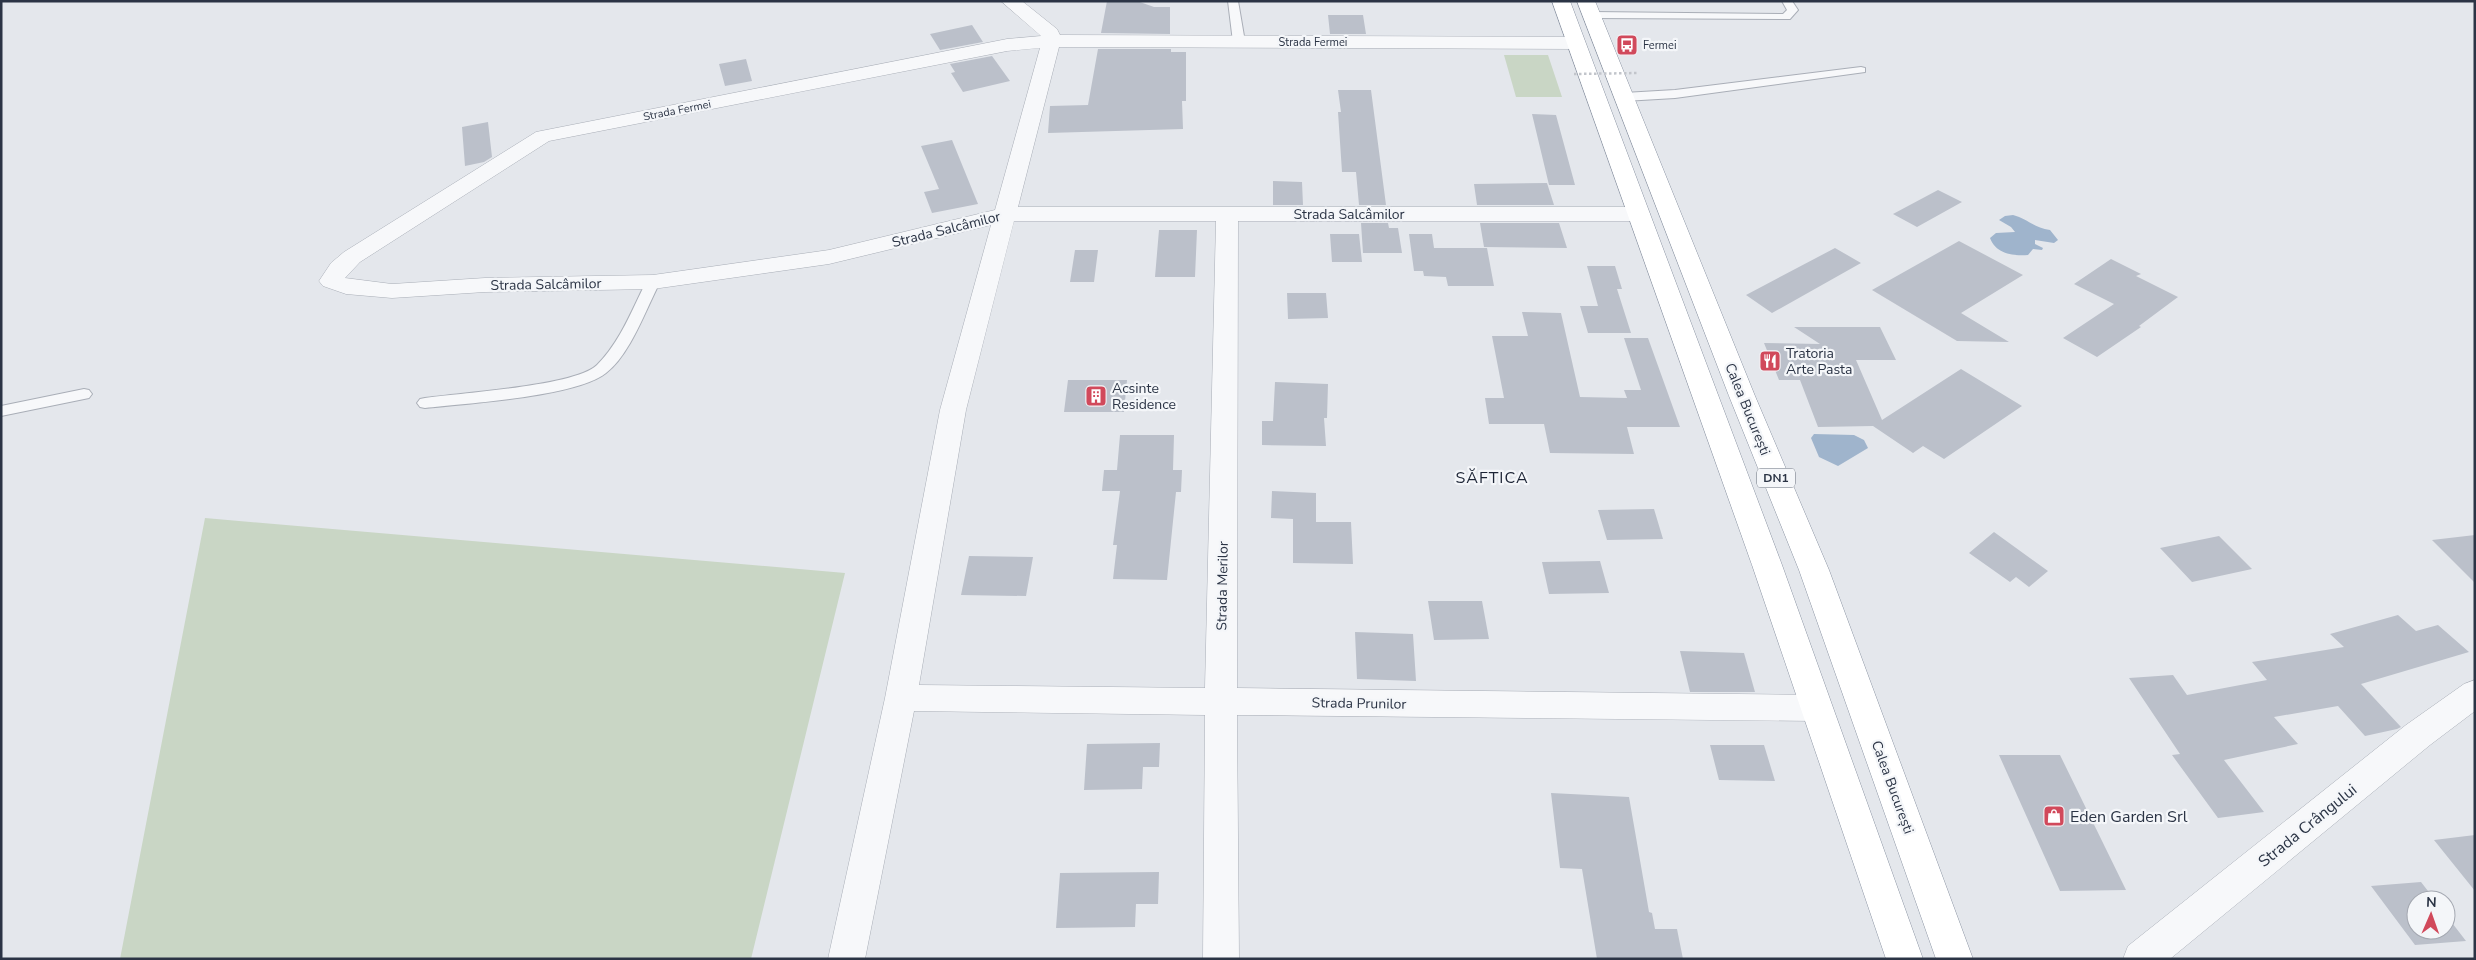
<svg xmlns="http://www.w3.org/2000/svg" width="2476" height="960" font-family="'Nunito Sans',sans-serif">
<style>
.green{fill:#c9d6c5}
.water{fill:#9fb4cc}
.building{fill:#bbc0ca}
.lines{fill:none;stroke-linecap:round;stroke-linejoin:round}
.lane-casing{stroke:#a9aeb7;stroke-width:2}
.street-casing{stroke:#a9aeb7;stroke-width:1}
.highway-casing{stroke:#8b94a3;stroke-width:1}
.lane{fill:#f7f8fa;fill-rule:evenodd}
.street{fill:#f7f8fa;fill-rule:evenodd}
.highway{fill:#fff;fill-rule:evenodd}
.path-bridge{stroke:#c2c5cb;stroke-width:2.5;stroke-dasharray:2.5 2.5;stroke-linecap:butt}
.labels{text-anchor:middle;stroke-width:4.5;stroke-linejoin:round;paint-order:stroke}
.far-street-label{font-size:11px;fill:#2b3445;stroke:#f4f6f9}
.far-poi-label{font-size:11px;fill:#2b3445;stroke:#f4f6f9;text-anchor:start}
.shield{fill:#f4f6f9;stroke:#676e7b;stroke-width:1}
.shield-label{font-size:12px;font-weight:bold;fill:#2b3445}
.street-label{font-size:14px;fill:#2b3445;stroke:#f4f6f9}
.poi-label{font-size:14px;fill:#2b3445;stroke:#f4f6f9;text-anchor:start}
.quarter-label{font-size:16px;letter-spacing:1px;fill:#1d2536;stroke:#f4f6f9}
.near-poi-label{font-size:16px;fill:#2b3445;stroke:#f4f6f9;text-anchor:start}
.near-street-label{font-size:16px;fill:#2b3445;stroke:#f4f6f9}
</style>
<rect width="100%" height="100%" fill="#e4e7ec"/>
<path class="green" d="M1504 55H1548L1562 97H1516Z
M205 518 845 573 751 959H120Z"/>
<path class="water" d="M2013 215C2028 219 2034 228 2050 230L2058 240 2054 243 2035 240V244L2043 248 2042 250 2033 249 2028 255C2013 256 1996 254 1990 238L1996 233 2015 232 2011 227 1999 220 2005 216Z
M1814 434 1854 435 1864 440 1868 448 1838 466 1819 457 1811 438Z"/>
<path class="building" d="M1107 1H1137L1154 7H1170V34L1101 33Z
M1328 15H1363L1366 34H1330Z
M972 25 983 42 940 50 930 34Z
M1098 49H1171V52H1186V101H1182L1183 129 1048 133 1050 106 1088 105Z
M992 56 1010 81 963 92 951 73 955 72 950 64Z
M746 59 752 81 725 86 719 64Z
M1338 90H1371L1386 205H1359L1356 172H1342L1338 112H1341Z
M1532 114 1556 115 1575 185H1549Z
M488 122 492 157 484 162 465 166 462 127Z
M952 140 978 204 932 213 924 192 939 189 921 146Z
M1273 181 1302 182 1303 205H1273Z
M1547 183 1554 205H1477L1474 184Z
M1938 190 1962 202 1917 227 1893 214Z
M1361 223H1388L1389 228H1398L1402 253H1363Z
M1480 223H1559L1567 248 1484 247Z
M1159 230H1197L1195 277H1155Z
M1330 234H1359L1362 262H1332Z
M1409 234H1432L1434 248H1487L1494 286H1448L1446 277 1424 276 1423 271H1414Z
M1959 241 2023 275 1961 313 2009 342 1957 341 1872 290Z
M1835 248 1861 263 1772 313 1746 295Z
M1075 250H1098L1094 282H1070Z
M2111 259 2141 274 2136 276 2178 297 2139 326 2141 327 2097 357 2063 338 2114 304 2074 284Z
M1587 266H1615L1622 289H1617L1631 333H1588L1580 306H1598Z
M1287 293H1326L1328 318 1288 319Z
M1522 312 1561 313 1580 397 1627 398 1624 390H1641L1624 338H1648L1680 427H1627L1634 454 1550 453 1544 424H1489L1485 398H1504L1492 336H1528Z
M1794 327H1880L1896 360H1856L1882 420 1961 369 2022 406 1944 459 1923 446 1913 453 1873 426 1818 427 1800 380H1779L1764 343 1820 344Z
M1068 380H1127L1124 412H1064Z
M1275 382 1328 384 1327 418H1324L1326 446 1262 445V421H1273Z
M1120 435H1174L1173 470H1182L1181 492H1176L1167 580 1113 579 1117 545H1113L1120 491H1102L1104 470H1117Z
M1272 491 1316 493V522H1351L1353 564 1293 563V519L1271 518Z
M1654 509 1663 539 1607 540 1598 510Z
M1994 532 2048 571 2029 587 2016 577 2010 582 1969 553Z
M2475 535V583L2432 540Z
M2219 536 2252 569 2192 582 2160 548Z
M969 556 1033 557 1026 596 961 595Z
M1600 561 1609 593 1549 594 1542 562Z
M1428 601H1482L1489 639 1434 640Z
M2398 615 2416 631 2438 625 2469 652 2361 684 2401 727 2397 729 2365 736 2338 706 2274 717 2298 744 2224 760 2264 812 2218 818 2172 755 2180 754 2129 678 2173 675 2187 695 2267 680 2252 662 2344 647 2330 634Z
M1355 632 1413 634 1416 681 1357 679Z
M1680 651 1744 653 1755 692H1690Z
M1160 743 1159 767H1143L1142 789 1084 790 1087 744Z
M1710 745H1764L1775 781 1719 780Z
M1999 755H2060L2126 890 2060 891Z
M1551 793 1629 797 1649 912 1652 913 1655 929H1677L1683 959H1597L1582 869 1560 868Z
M2475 835V891L2434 840Z
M1159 872 1158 904H1136L1135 927 1056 928 1060 873Z
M2421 882 2435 900H2416V930H2446V915L2466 941 2415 945 2371 886Z"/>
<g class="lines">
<g class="lane-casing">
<path id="lane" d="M1228 1H1238L1245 42 1243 44 1239 45 1233 42Z
M1782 1H1792L1798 10 1790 19 1592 18 1587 15 1592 12 1783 14 1787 10Z
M1861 67 1865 68V72L1675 98 1624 101 1618 97 1624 93 1675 90Z
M653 278 660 282C646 309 630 355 606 373 576 397 467 403 425 408L420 407 417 403 420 399 425 398C460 393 576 386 597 365 620 342 632 310 646 282Z
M84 389 89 390 92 394 89 398 1 416V406Z"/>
</g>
<g class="street-casing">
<path id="street" d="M1001 1H1022L1057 29 1060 35 1576 37 1583 39 1585 43 1583 47 1576 49 1059 47 1018 207H1639L1647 209 1650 214 1647 219 1639 221H1238L1237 688 1816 695 1827 699 1832 708 1827 717 1816 721 1237 715 1239 959H1203L1205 715 914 711 865 959H828L885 698 940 410 991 225 829 264 653 289 485 292 392 298 346 294 323 286 319 281 331 263 344 252 536 132 1007 39 1041 36ZM1040 48 995 210 829 250 653 275 485 278 392 284 345 278 360 262 549 141 1007 51ZM1014 221H1216L1205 688 919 685 966 410Z
M2475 680V711L2430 745 2170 959H2123L2128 946 2406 725 2464 684Z"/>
</g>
<g class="highway-casing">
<path id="highway" d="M1552 1H1570L1782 565 1923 959H1886L1752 565Z
M1577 1H1595L1755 396 1829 570 1973 959H1936L1799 570 1729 396Z"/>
</g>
<use href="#lane" class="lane"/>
<use href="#street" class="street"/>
<use href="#highway" class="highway"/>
<path class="path-bridge" d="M1574 74 1639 73"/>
</g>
<defs>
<g id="bus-square" transform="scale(1.125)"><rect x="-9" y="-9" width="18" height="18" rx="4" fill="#d1495b" stroke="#f4f6f9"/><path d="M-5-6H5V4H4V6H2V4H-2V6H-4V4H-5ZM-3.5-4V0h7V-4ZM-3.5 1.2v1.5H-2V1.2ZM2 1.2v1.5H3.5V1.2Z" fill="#fff"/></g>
<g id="restaurant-square" transform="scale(1.125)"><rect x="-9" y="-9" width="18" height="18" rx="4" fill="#d1495b" stroke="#f4f6f9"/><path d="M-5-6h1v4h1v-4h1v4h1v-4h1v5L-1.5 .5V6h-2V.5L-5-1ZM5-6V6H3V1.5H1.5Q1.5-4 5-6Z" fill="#fff"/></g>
<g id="building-square" transform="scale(1.125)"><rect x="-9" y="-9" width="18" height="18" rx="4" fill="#d1495b" stroke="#f4f6f9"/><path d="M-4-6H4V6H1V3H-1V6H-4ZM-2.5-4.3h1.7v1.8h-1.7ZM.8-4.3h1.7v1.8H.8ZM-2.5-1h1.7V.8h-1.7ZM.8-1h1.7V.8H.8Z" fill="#fff"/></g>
<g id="shop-square" transform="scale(1.125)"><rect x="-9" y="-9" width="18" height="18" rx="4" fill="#d1495b" stroke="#f4f6f9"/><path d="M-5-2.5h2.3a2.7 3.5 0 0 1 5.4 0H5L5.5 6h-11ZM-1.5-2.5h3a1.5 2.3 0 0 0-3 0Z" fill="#fff"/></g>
</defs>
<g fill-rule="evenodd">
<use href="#bus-square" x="1627" y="45"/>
<use href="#restaurant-square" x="1770" y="361"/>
<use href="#building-square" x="1096" y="396"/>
<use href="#shop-square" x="2054" y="816"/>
</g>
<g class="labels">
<g class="far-street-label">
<text x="1313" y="46">Strada Fermei</text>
<text transform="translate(677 110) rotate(-11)" y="4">Strada Fermei</text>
</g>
<g class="far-poi-label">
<text x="1643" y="49">Fermei</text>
</g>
<rect class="shield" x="1757" y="468.5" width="38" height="19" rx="4"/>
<g class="shield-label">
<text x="1776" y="482">DN1</text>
</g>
<g class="street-label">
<text x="1349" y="219">Strada Salcâmilor</text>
<text transform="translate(946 229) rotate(-14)" y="5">Strada Salcâmilor</text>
<text transform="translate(546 284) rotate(-1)" y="5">Strada Salcâmilor</text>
<text transform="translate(1748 409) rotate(68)" y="5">Calea București</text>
<text transform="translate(1222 586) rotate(-89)" y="5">Strada Merilor</text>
<text transform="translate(1359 703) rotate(1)" y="5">Strada Prunilor</text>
<text transform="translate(1893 787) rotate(70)" y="5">Calea București</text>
</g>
<g class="poi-label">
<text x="1786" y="358">Tratoria<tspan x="1786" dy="16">Arte Pasta</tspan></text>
<text x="1112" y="393">Acsinte<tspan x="1112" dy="16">Residence</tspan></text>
</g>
<g class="quarter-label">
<text x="1492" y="483">SĂFTICA</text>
</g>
<g class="near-poi-label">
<text x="2070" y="822">Eden Garden Srl</text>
</g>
<g class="near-street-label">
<text transform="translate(2307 825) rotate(-39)" y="6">Strada Crângului</text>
</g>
</g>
<rect width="2476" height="960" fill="none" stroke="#2b3445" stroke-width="5"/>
<g transform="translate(2431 915) rotate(2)"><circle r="24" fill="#f4f6f9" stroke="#a4a8b1"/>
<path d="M0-4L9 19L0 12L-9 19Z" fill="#d1495b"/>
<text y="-8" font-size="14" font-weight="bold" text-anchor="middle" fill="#2b3445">N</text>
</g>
</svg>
